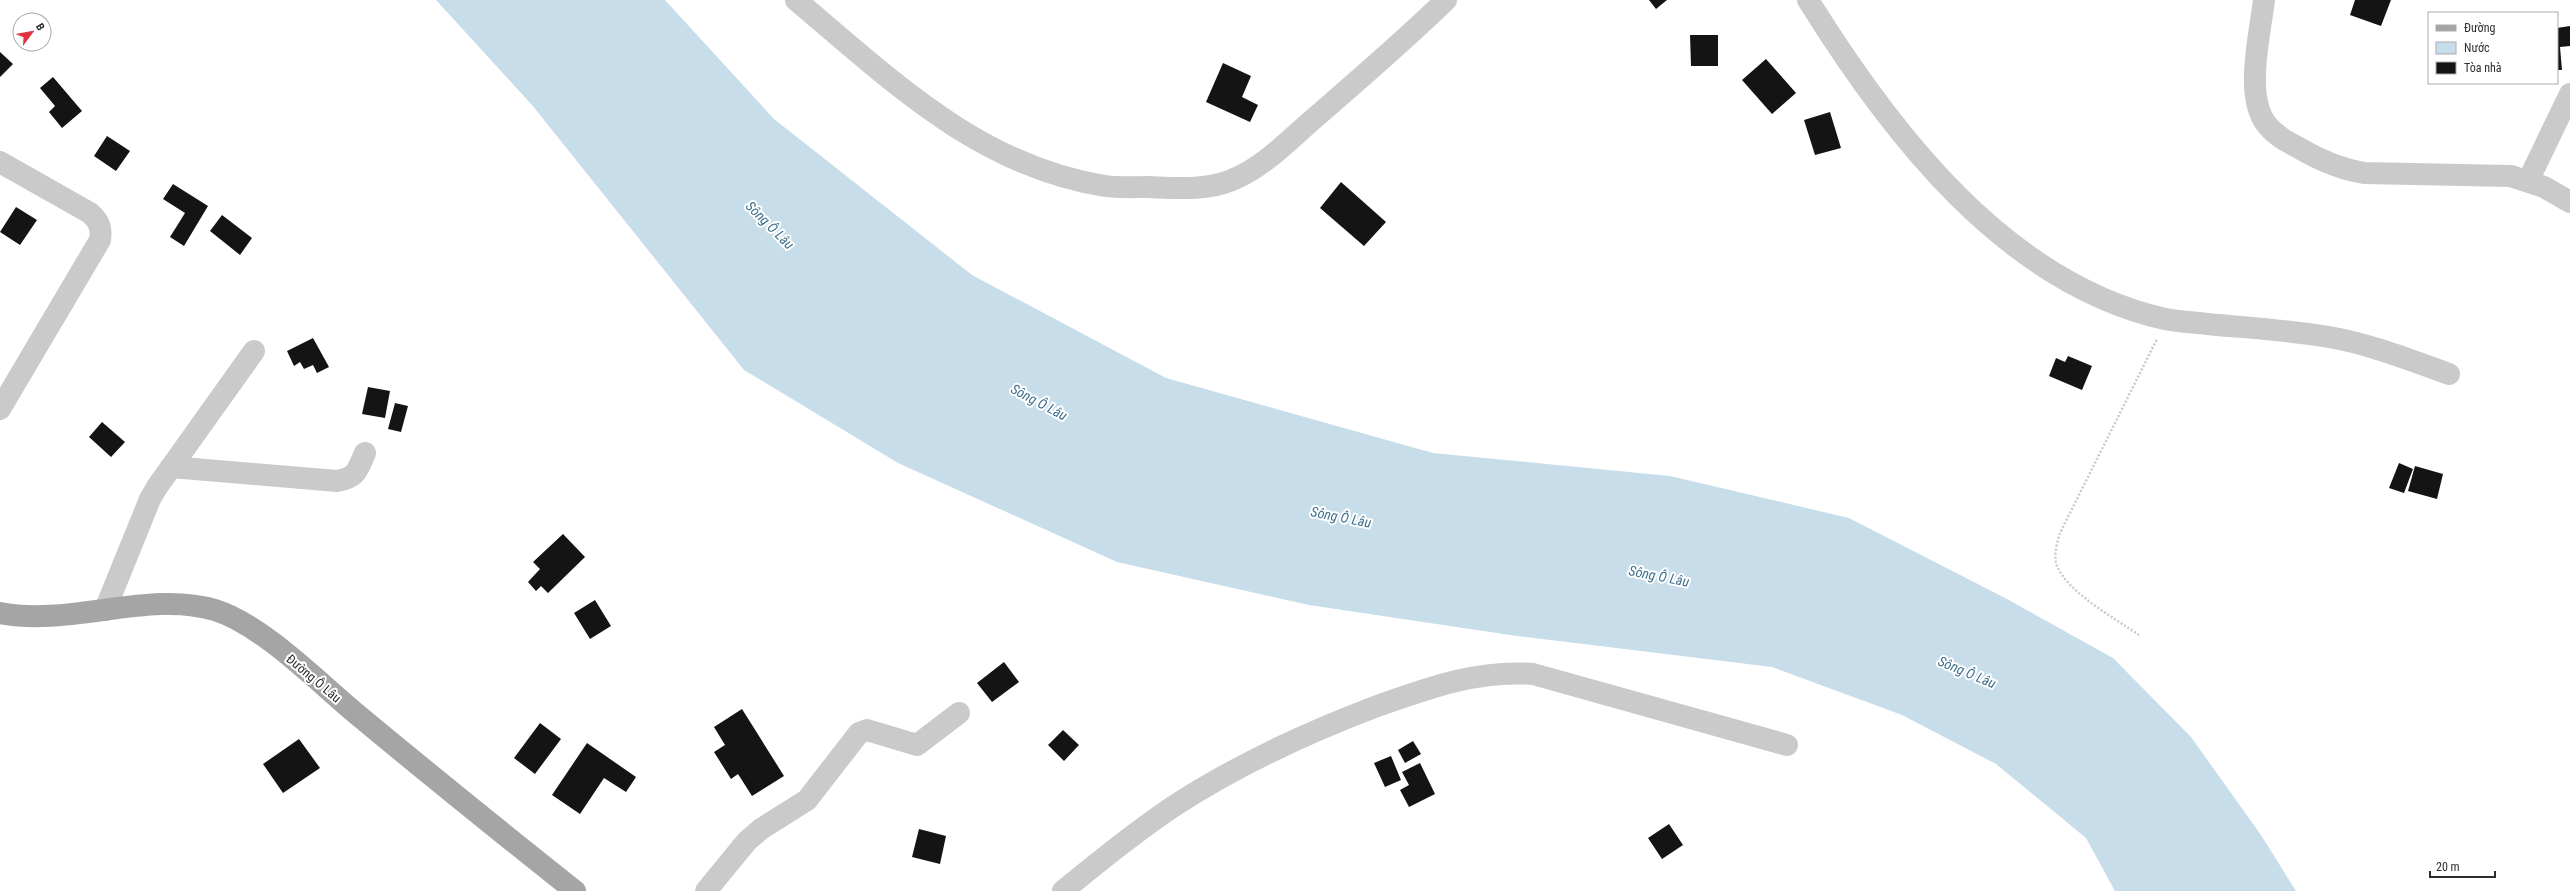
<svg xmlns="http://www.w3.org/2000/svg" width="2570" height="891" font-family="'Roboto Condensed',sans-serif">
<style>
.water{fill:#c7ddea}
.building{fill:#141414}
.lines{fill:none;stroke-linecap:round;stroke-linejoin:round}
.path{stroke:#cacaca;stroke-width:2.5;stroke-dasharray:2 2;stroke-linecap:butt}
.minor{stroke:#cacaca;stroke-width:22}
.major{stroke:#a5a5a5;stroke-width:22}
.labels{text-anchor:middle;stroke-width:4;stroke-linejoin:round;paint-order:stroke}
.street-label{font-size:13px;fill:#2d2d2d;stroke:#fff}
.water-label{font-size:14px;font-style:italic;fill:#3d6f8c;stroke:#fff}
</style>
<rect width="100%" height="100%" fill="#fff"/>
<path class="water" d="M436 0H665L774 119 972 275 1166 378 1433 453 1670 476 1849 518 2007 599 2113 658 2191 737 2261 835 2296 891H2115L2086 838 1996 764 1902 715 1772 667 1517 636 1309 605 1117 562 898 463 744 370 532 105Z"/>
<path class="building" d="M1649 0H1667L1656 9Z
M2355 0H2391L2381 26 2350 15Z
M2570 26V46L2560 47 2562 70H2557V28Z
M1690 35H1718V66H1691Z
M0 52 13 64 0 77Z
M1766 59 1796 93 1772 114 1742 80Z
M1223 63 1251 76 1242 97 1258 105 1250 122 1206 102Z
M53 77 82 111 62 128 49 112 55 106 40 88Z
M1830 112 1841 148 1815 155 1804 120Z
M107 136 130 151 116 171 94 156Z
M1341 182 1386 222 1364 246 1320 208Z
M173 184 208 206 184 246 170 237 185 213 163 199Z
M16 207 37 220 20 245 0 232Z
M222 215 252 238 240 255 210 231Z
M313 338 329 367 317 373 313 365 304 369 300 362 294 366 287 351Z
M2068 356 2092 366 2082 390 2049 376 2056 358 2065 362Z
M368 387 390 391 385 418 362 414Z
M395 403 408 406 401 432 388 429Z
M102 422 125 442 111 457 89 437Z
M2399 463 2413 469 2404 493 2389 488Z
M2415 466 2443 474 2437 499 2408 491Z
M563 534 585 557 548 593 541 586 536 591 528 582 540 569 533 562Z
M595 600 611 626 590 639 574 613Z
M1004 662 1019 682 992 702 977 683Z
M742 709 784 776 752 796 738 774 731 779 714 752 725 745 714 727Z
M540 723 561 739 535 774 514 758Z
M1063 730 1079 745 1064 761 1048 745Z
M299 739 320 768 283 793 263 764Z
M1413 741 1421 754 1405 763 1398 750Z
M587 743 636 777 626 792 604 778 580 814 552 795Z
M1391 756 1401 780 1385 787 1374 763Z
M1420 763 1435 794 1409 807 1400 790 1409 785 1402 772Z
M1669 824 1683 845 1662 859 1648 838Z
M919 829 946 836 940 864 912 857Z"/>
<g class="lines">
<path class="path" d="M2139 635C2116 619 2068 593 2057 566 2053 556 2057 543 2060 533L2157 339"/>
<path class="minor" d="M796 0C890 79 978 166 1105 186 1119 188 1134 187 1148 187 1175 188 1206 191 1232 180 1262 168 1286 143 1310 122 1356 82 1402 43 1446 0
M1808 0C1890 132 2005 283 2165 319 2179 322 2194 322 2208 324 2248 328 2289 330 2329 337 2370 344 2410 360 2449 374
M2264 0C2260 35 2244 97 2267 125 2276 136 2288 142 2299 148 2321 161 2340 169 2364 173L2511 176 2544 187 2570 202
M0 162 90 213C99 221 102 228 100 240L0 409
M2528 181 2570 94
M171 467 337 481C358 477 357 470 365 453
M105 610 150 499 157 487 254 351
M706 891 747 841 761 829 807 800 859 733 867 730 917 745 959 713
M1063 891C1098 862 1133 834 1171 808 1235 766 1308 732 1380 705 1431 687 1478 670 1533 674L1787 745"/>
<path class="major" d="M0 613C69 627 149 590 215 610 263 625 320 684 359 716 430 775 502 833 575 891"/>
</g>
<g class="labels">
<g class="street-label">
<text transform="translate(314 678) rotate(40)" y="5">Đường Ô Lâu</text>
</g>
<g class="water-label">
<text transform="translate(770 225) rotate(45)" y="5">Sông Ô Lâu</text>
<text transform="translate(1039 402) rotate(28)" y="5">Sông Ô Lâu</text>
<text transform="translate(1341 517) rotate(11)" y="5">Sông Ô Lâu</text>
<text transform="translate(1659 576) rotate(11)" y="5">Sông Ô Lâu</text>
<text transform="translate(1967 672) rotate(23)" y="5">Sông Ô Lâu</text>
</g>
</g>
<rect x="2428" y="12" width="130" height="72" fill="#ffffff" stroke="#ababab"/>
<rect x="2436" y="25" width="20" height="6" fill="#a5a5a5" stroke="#ababab"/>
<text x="2464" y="32" font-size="12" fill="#2d2d2d">Đường</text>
<rect x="2436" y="42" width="20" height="12" fill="#c7ddea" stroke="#ababab"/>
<text x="2464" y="52" font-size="12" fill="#2d2d2d">Nước</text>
<rect x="2436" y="62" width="20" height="12" fill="#141414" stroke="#ababab"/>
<text x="2464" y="72" font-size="12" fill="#2d2d2d">Tòa nhà</text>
<g transform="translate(32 32) rotate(58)"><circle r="19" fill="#ffffff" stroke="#ababab"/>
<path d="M0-3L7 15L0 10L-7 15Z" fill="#e13241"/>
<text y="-6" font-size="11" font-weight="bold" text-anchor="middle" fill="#2d2d2d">B</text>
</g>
<path d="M2430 871v6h65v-6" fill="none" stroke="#2d2d2d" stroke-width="2"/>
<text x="2436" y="871" font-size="12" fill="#2d2d2d" stroke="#ffffff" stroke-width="3" paint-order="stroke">20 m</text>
</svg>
